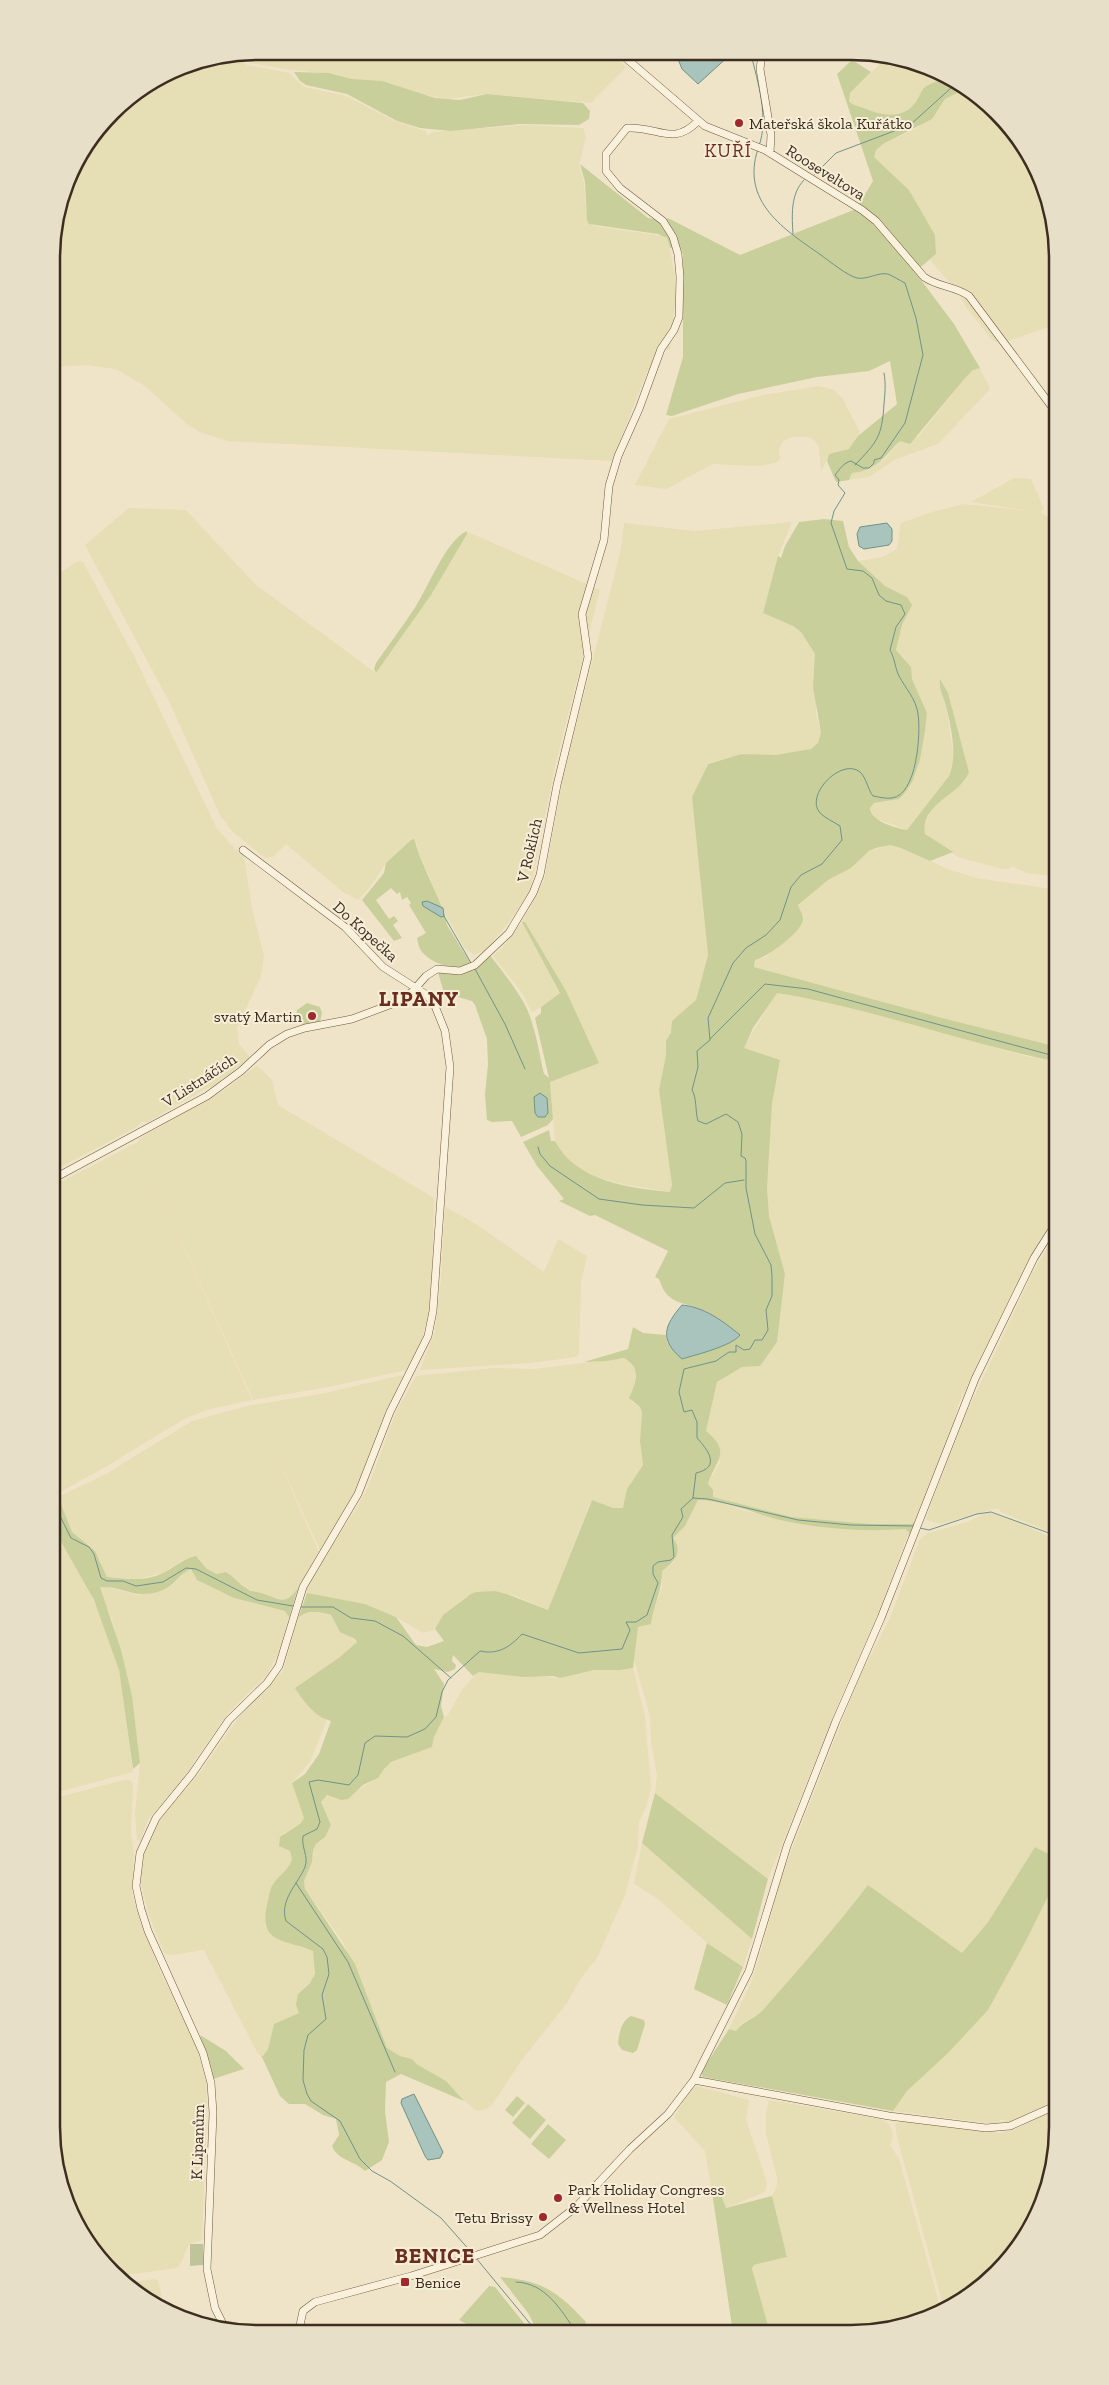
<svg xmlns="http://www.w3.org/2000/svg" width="1109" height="2385" font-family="'Zilla Slab',serif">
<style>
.farmland{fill:#e6deb5}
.green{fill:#c9cf9b}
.cemetery{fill:#bfc49a}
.water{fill:#a9c4bc;stroke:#6f938a}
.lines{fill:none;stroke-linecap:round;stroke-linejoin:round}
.stream{stroke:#6f938a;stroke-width:1}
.secondary-casing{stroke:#6f573f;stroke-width:8}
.secondary{stroke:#faf1dc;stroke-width:7}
.poi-dot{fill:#9e2a2b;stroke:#f7eed8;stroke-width:2}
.labels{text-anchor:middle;stroke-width:4;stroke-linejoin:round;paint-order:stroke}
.poi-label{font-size:16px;fill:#3d2e20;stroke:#f7eed8;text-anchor:start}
.street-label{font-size:16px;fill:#3d2e20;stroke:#f7eed8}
.quarter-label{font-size:19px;letter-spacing:1px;fill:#6b2e1e;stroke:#f7eed8}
.district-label{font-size:21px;font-weight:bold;letter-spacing:1px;fill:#6b2e1e;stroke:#f7eed8}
.rim{fill:none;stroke:#3d2e20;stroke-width:2.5}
</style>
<rect width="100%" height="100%" fill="#f0e4c8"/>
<path class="farmland" d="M258 51 613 53 626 67 591 103 487 94 446 99 417 93 382 81 355 80 336 74 291 70 251 63 237 55Z
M889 55 943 73 951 78 924 87 913 106 904 112 891 116 880 115 851 104 848 96 850 93Z
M233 56 247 65 289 73 304 87 346 96 397 122 426 131 427 136 433 132 525 125 583 128 586 136 579 165 584 183 587 220 594 226 664 236 668 240 675 277 676 296 670 350 667 349 647 372 612 461 228 441 202 433 188 425 145 386 116 369 86 365 52 367V244L73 166 121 103 179 67Z
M972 92 988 103 1023 143 1051 204 1058 258V324L1002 343 993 341 966 307 955 289 930 260 936 254 935 235 909 190 874 157 876 150 883 144 917 128 935 113 945 99 957 93Z
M980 368 990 389 938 444 896 459 869 477 849 480 852 473 875 466 885 459 900 441 918 437 966 377 973 370Z
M819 386 834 390 842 398 860 432 856 442 849 449 829 455 821 472 819 447 814 440 807 437H794L783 441 779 449 780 459 775 463 757 466 713 464 666 489 635 485 669 419 763 395Z
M1014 478 1031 479 1044 509 1040 512 1047 516 1058 539V877L1027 873 1011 866 1009 869H1002L958 857 925 834 924 826 931 810 948 795 969 772 948 693 940 680 939 685 946 705 953 753V767L949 776 907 830 875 818 870 808 874 803 899 799 904 794 920 760 927 713 912 679 911 667 896 650 902 625 909 612 907 597 885 586 858 561 882 557 897 549 901 523 932 512 964 504 1030 511 971 502Z
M129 508 186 510 255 584 376 673 431 595 468 532 600 590 555 766 530 890 510 921 486 950 474 955 464 948 438 900 429 875 420 857 417 845 411 840 386 863 368 890 358 900 343 892 286 844 273 857 265 858 232 831 220 815 170 703 85 545Z
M792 522 778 556 763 613 793 626 801 632 815 654 816 714 821 733 818 743 811 750 776 755H752L740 753 742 754 737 756 708 763 692 797 708 955 696 1000 678 1017 666 1041V1055L659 1090 672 1185 670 1192 622 1184 597 1177 581 1170 563 1156 555 1141 550 1082 598 1063 523 923 560 993 532 1013 522 993 493 956 503 947 522 922 544 881 564 773 621 549 624 523 695 531Z
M78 561 83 562 135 658 216 827 234 848 244 856 252 909 264 956 261 976 237 1028 239 1044 250 1057 219 1084 205 1089 148 1122H141L137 1127 51 1172 52 578Z
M890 845 911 851 945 868 976 878 1058 890V1047L946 1019 754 967 755 960 766 957 777 946 788 940 803 922 804 917 798 906 803 901 828 880 851 868 869 851Z
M777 992 863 1010 1025 1056 1058 1062V1210L1032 1254 958 1405 950 1435 916 1521 912 1524H870L792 1517 713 1497V1490L708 1484 720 1462 706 1431 717 1382 742 1367 760 1366 777 1342 785 1274 769 1216 767 1188 772 1104 780 1060 743 1048Z
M256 1066 261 1069 272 1080 278 1105 434 1198 432 1276 428 1316 421 1343 407 1370 328 1387 253 1400 138 1145 252 1400 207 1410 184 1419 107 1466 55 1495 51 1489V1187L138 1142 140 1138 226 1089Z
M445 1207 476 1224 544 1272 558 1239 587 1256 581 1283 579 1353 576 1357 530 1363 420 1370 435 1331 441 1278Z
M1058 1229 1057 1535 1001 1512 998 1508 941 1524 926 1520 927 1514 965 1416 1034 1270Z
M624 1358 630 1362 636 1372 632 1402 640 1407 642 1412 640 1441 643 1465 627 1489 624 1508H613L592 1500 589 1505 548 1610 516 1596 495 1591 466 1597 443 1615 434 1630 423 1633 396 1617 365 1604 308 1594 306 1589 309 1582 357 1507 368 1487 396 1412 416 1376 494 1368 534 1369Z
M402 1375 403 1377 378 1432 356 1491 320 1550 276 1454 319 1552 298 1588 292 1597 287 1599H280L247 1589 225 1572 217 1574 207 1569 199 1558 182 1560 163 1573 138 1579 106 1577 99 1558 72 1532 61 1504 56 1498 106 1474 192 1421 247 1406 321 1394Z
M698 1500 722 1502 742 1510 801 1524 905 1529 909 1532 876 1619 841 1697 768 1879 655 1793 657 1775 651 1742 650 1716 634 1660 636 1634 638 1627 651 1624 653 1612 662 1588V1571L674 1562 673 1538 685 1526Z
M990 1513 1010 1519 1057 1540V1858L1035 1847 988 1922 962 1953 868 1886 824 1942 759 2014 742 2023 736 2031 729 2029 750 1985 758 1962 782 1875 804 1818 858 1680 890 1618 920 1539 928 1533 967 1522 983 1514Z
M51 1524 88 1588 108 1635 119 1670 133 1772 51 1794Z
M189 1569H192L195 1578 203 1583 234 1598 285 1611 289 1617 278 1654 266 1676 227 1714 184 1777 148 1820 140 1841 137 1840 135 1813 140 1763 132 1696 112 1620 99 1589 100 1587H106L138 1595 171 1586Z
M313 1612 331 1615 337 1627 357 1642 340 1657 295 1688 309 1707 324 1717 326 1722 310 1762 292 1783 304 1818 301 1823 284 1833 287 1850 290 1851 292 1859 285 1873 273 1884 265 1920 266 1927 295 1945 313 1951 316 1967 313 1979 298 1994 297 2005 300 2013 274 2024 268 2049 263 2056 258 2054 204 1950 174 1955 165 1954 163 1951 148 1913 140 1878 143 1858 150 1837 161 1818 198 1775 239 1717 283 1671 298 1619 304 1613Z
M633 1668 645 1716 651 1789 646 1807 639 1822 638 1846 625 1895 597 1958 581 1978 567 2003 521 2061 492 2105 486 2109 477 2111 451 2090 446 2081 418 2065 412 2059 400 2056 387 2048 343 1942 305 1889 304 1881 312 1862 313 1850 316 1844 323 1839 331 1825 321 1802 322 1799 327 1795 341 1800 378 1778 384 1769 391 1762 432 1747 434 1737 444 1717 447 1716 462 1690 478 1672 560 1678 594 1670H620Z
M124 1780H130L133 1785 131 1831 134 1858 132 1893 140 1922 161 1973 197 2047 206 2081 207 2104 202 2240 189 2244 181 2263 177 2268 116 2276 86 2242 58 2181 51 2127V1799Z
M642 1843 752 1939 743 1967 707 1943 658 1899 634 1884Z
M1057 1878V2099L1010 2123 1001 2119 999 2123H989L893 2111 907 2091 988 2010 1027 1939Z
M696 2086 749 2100 746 2120 767 2182 765 2192 726 2208 719 2190 712 2192 705 2151 674 2117 692 2088Z
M769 2100 881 2119 890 2125 893 2136 890 2145 899 2159 941 2310 905 2327 851 2334 770 2333 752 2266 787 2257 772 2196 777 2185V2178L766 2134V2113Z
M1057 2109V2141L1042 2206 1015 2253 966 2299 944 2309 897 2137 895 2123 905 2122 1000 2133 1016 2129Z
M155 2279 158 2281 161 2293 160 2308 122 2283Z"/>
<path class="green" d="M852 60 871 72 850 93 849 101C853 106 860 106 866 109 882 116 903 119 915 103 919 98 921 90 925 87 932 82 943 80 951 78L972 92 957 93 945 99 932 119 883 144 876 150 874 157 909 190 935 235 936 254 915 272 954 324 980 368 973 370 966 377 910 444 900 441C882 458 880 469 852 473L849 480 836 482 827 461 829 454 849 449 858 436 897 404 890 361 869 371 817 377 738 394 672 416 666 415 683 357V255L681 248H670L667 238 658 234 589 224 587 220 585 182 580 164 648 218 663 221 668 218 740 255 856 209 873 181 837 74Z
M294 72 329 73 352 79 382 81 435 98 460 100 487 94 583 103 590 111 589 119 579 125 520 124 451 131 420 128 397 121 347 94 306 85 300 81Z
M824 519 843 521 849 547 858 561 885 586 907 597 912 605 902 625 896 650 911 667 912 679 927 713 925 731 920 760 912 782 904 794 899 799 874 803 870 808C871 821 895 828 907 830L949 776C958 756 951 727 946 706 944 697 938 689 940 679L948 693 969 772C960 796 920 803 925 834L953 852 930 861 901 848 890 845 876 848 869 851 851 868 828 880 798 905C800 910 804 916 803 920 801 933 767 957 755 960L754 967 946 1019 1058 1047V1062C963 1043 872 1008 777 993L753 1028 744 1048 780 1060 772 1104 767 1188 769 1216 785 1274 777 1342 760 1366 742 1367 717 1382 706 1431C732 1453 716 1459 708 1484L713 1490V1497L792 1517 870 1524H912L917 1520 908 1537 909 1532 905 1529C866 1532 823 1529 785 1521 756 1515 728 1500 698 1500L685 1526 673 1538C684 1552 674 1562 662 1571 662 1593 654 1603 651 1624L638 1627 633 1668 620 1670H594L560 1678 553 1676 524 1677 479 1672 473 1676 453 1655 452 1661 456 1665 455 1669 448 1672 434 1669 444 1684 441 1706 444 1717 434 1737 432 1747 391 1762 384 1769 378 1778 363 1785 348 1799 341 1800 327 1795 321 1802 331 1825 325 1837 316 1844 313 1850 312 1862 304 1881 305 1889 355 1964 387 2048 400 2056 412 2059 418 2065 446 2081 464 2101 401 2074 386 2082 385 2111 389 2142 382 2160 365 2171C355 2161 337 2160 332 2146L339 2135 336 2119 323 2115 305 2104H289L280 2096 261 2055 263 2056 268 2049 274 2024 299 2013 296 2005 298 1994 310 1983 315 1974 313 1951C287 1939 258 1945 267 1905 269 1899 269 1892 272 1886 277 1876 288 1872 292 1859L290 1851 279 1846 280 1837 301 1823 304 1818 292 1783 305 1774 319 1754 331 1721C315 1717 304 1702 295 1688L340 1657 357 1642 355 1639 340 1632 331 1615C320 1612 305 1609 298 1619L307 1593 365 1604 396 1617 416 1645 427 1647 444 1641 435 1629 443 1615 471 1594 476 1592 495 1591 507 1594 548 1610 592 1500 613 1508H623L627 1489 643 1465 640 1441 642 1412 640 1407 629 1398C636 1383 642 1368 624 1358L606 1361 584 1362 628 1349 633 1327 643 1333 666 1335 667 1342 682 1359 737 1338C727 1326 718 1318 704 1311 683 1300 668 1307 659 1279L655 1277 668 1251 595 1215 590 1216 559 1201 564 1199 537 1166 523 1142 549 1130 551 1141H555C575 1181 629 1188 670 1192L672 1185 659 1090 666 1055V1041L671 1032 672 1021 696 1000 708 955 692 797 708 764 742 754 776 755 811 749 818 743 821 733 813 687 815 654 801 632 793 626 763 613 778 556 781 558 785 546 799 522Z
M467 531V534L431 595 376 673 374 669 376 663C389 644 403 626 416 606 428 587 447 539 467 531Z
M414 839 420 857 444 912 447 925 471 964C456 971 434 965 423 953 419 949 418 943 417 938L426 933 409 905 411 903 407 897 402 900 400 892 397 894 391 888 376 900 389 919 394 916 398 921 393 925 402 938 394 941 362 900 384 873 386 863 411 840Z
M522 922H525L566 991 599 1063 550 1082 553 1119 548 1125 521 1137 512 1121 492 1122 487 1120 485 1094 488 1064 487 1039 475 1005 472 1001 444 993 437 969 461 971 489 954C502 971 517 989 527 1009 536 1030 539 1053 544 1074L549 1078 535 1018 541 1013V1007L560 993Z
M307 1003 320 1007 322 1013 320 1022 303 1025 295 1022 297 1010Z
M56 1498 61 1504 72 1532 95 1551 107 1577C126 1579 147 1582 165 1572 176 1566 183 1559 196 1556L207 1569 217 1574 225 1572C233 1575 237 1583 246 1588 250 1592 255 1591 261 1593 279 1598 285 1607 298 1588L289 1617 285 1611 234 1598 197 1580 191 1569C180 1573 174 1586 163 1590 134 1601 125 1586 100 1587L121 1650 132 1696 140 1763 133 1769 119 1670 94 1600 51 1524V1501Z
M655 1793 768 1879 752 1939 642 1843Z
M1035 1847 1057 1858V1878L1027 1939 988 2010 949 2052 907 2091 893 2111 703 2077 701 2072 729 2029 736 2031C744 2020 755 2019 763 2010 799 1969 835 1928 868 1885L962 1953 988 1922Z
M707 1943 743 1967 727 2005 694 1989Z
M631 2016 644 2020 645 2024 637 2050 633 2053 622 2050 618 2044C619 2034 621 2021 631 2016Z
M200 2035 226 2051 244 2069 213 2079Z
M517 2096 525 2103 513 2117 505 2110Z
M528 2104 546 2120 530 2139 512 2123Z
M548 2124 566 2140 549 2159 531 2144Z
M719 2190 726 2208 772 2196 787 2257 754 2265 752 2268 770 2333H733L712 2192Z
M500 2277C543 2281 557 2291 586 2322L582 2332H538L528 2313Z
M489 2286 495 2287 531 2332 480 2331 459 2320Z"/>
<path class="cemetery" d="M190 2244H203V2265L190 2266Z"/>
<path class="water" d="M676 54H731L698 84 682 69Z
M887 523 892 529V541L889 545 864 549 859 546 857 534 860 527Z
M427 901 443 908 444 916 441 917 423 906 422 902Z
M540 1093 547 1098 548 1113 545 1117H538L535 1113 534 1097Z
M682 1305C704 1307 723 1321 740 1335 732 1346 695 1355 682 1359 659 1339 664 1326 682 1305Z
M414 2094 443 2152 440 2158 428 2160 425 2156 401 2103 402 2099Z"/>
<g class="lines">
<path class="stream" d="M751 54C758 83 769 118 759 146
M814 175 836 153 910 125 951 88 961 85
M793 234C792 217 790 194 804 180
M855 465C877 442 882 437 884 404 885 393 886 384 884 373
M444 916 471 963
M475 969 505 1024 525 1069
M710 1039 765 984 808 989 1058 1057
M538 1147 540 1154 550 1166 599 1199 642 1205 694 1208 725 1183 744 1180
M693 1498 708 1499 798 1520 851 1525 914 1526
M54 1504 71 1538 89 1547 94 1554 101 1578 107 1581H123L136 1586 163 1582 186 1568 196 1569 257 1600 293 1606
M920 1528 929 1530 977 1514 991 1512 1057 1536
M300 1607H333L351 1618 375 1621 403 1636 451 1678
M296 1883 348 1962 395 2072
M472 2253 441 2218 390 2181 372 2171 360 2159 340 2121 311 2101 307 2094 303 2080 304 2050 308 2035 326 2019 322 1995 329 1974 327 1957 323 1949 286 1921C279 1900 298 1884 305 1867 309 1857 301 1847 303 1836L317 1829 320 1822 309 1782 318 1780 349 1785 358 1775 365 1743 375 1736 407 1737 425 1729 436 1717 442 1692 448 1680 480 1651C498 1655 510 1647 522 1634L579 1653 622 1649 630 1630 626 1622H636L647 1615 658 1583 653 1574V1566L658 1562 671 1560 674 1557 672 1535 683 1517 681 1509 693 1498 696 1473C722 1467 707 1449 697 1438V1422L692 1410 684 1412 679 1392 684 1369 716 1361 729 1352H736V1345L744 1350 750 1349 755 1340H762L768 1330 766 1310 772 1296V1276L771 1265 755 1234 746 1188V1161L745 1158 741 1156 742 1134 738 1122 726 1114 706 1124 698 1121C695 1111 697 1098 692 1090L698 1067 697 1051 710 1040 708 1018 733 963 746 948 766 935 780 920 791 887 801 875 822 864 842 840 840 826C834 822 825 818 820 813 804 795 842 757 860 772 866 777 868 790 873 796 879 797 886 799 892 798 917 795 921 733 918 714 916 699 906 689 899 676 895 668 895 659 890 650L896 627 905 614 901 605 886 601 879 595 872 578 863 571 847 569 831 523 834 511 845 493 838 485 839 480 835 475C840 469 843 463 851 461L863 468H869L874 463V460L881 458 905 423 923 355 916 318 905 283C899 280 893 276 888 274 878 272 867 280 857 278 848 276 829 261 821 255 785 230 740 202 758 149
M476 2258 537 2332
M516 2282C546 2283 561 2310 576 2332"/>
<g class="secondary-casing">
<path id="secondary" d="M620 53 705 126 765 150 862 210 876 221 924 277C938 287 955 286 969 296L1058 415
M762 54 760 69 771 135 770 153
M51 1180 207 1096 241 1071 269 1045 287 1034 305 1028 352 1019 392 1004 412 992 426 976 437 969 460 971 475 965 509 933 533 893 540 875 557 785 588 657 582 614 604 540 609 486 618 456 639 409 661 349 674 330 679 317 680 277 678 254 673 237 663 221 620 188 606 171V154L627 128C658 126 673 147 698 121
M694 2080 889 2116 986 2128 1010 2126 1057 2105
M226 2330 215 2308 207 2269 213 2113 211 2083 203 2053 148 1931 141 1909 136 1886 140 1853 156 1818 192 1774 229 1720 267 1683 279 1666 303 1587 358 1494 390 1412 428 1336 433 1311 450 1067 445 1031 435 1006 427 995 383 967 345 927 243 850
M299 2330 303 2311 315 2302 411 2276 540 2235 576 2207 630 2149 668 2114 694 2080 749 1971 787 1846 836 1721 881 1618 975 1379 1034 1258 1058 1220"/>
</g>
<use href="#secondary" class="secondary"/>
</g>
<g class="poi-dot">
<circle cx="739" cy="123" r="5"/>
<circle cx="312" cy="1016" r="5"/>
<circle cx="558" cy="2198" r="5"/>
<circle cx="543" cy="2217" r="5"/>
<rect x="400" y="2277" width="10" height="10" rx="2.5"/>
</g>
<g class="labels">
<g class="poi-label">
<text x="749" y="129">Mateřská škola Kuřátko</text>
<text x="302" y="1022" text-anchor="end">svatý Martin</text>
<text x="568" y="2195">Park Holiday Congress<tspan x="568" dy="18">&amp; Wellness Hotel</tspan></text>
<text x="533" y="2223" text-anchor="end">Tetu Brissy</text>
<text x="415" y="2288">Benice</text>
</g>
<g class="street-label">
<text transform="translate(826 172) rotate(32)" y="6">Rooseveltova</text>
<text transform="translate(529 850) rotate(-77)" y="6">V Roklích</text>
<text transform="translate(366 931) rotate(42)" y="6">Do Kopečka</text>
<text transform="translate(199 1080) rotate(-33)" y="6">V Listnáčích</text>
<text transform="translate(197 2142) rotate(-88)" y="6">K Lipanům</text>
</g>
<g class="quarter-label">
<text x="728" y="157">KUŘÍ</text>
</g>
<g class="district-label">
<text x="419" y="1006">LIPANY</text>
<text x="435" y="2263">BENICE</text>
</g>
</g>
<path d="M0 0H1109V2385H0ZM258 60H851A198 198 0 0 1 1049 258V2127A198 198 0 0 1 851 2325H258A198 198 0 0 1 60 2127V258A198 198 0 0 1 258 60Z" fill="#e8dfc9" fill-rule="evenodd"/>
<path class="rim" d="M258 60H851A198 198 0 0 1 1049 258V2127A198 198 0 0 1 851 2325H258A198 198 0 0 1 60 2127V258A198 198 0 0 1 258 60Z"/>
</svg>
